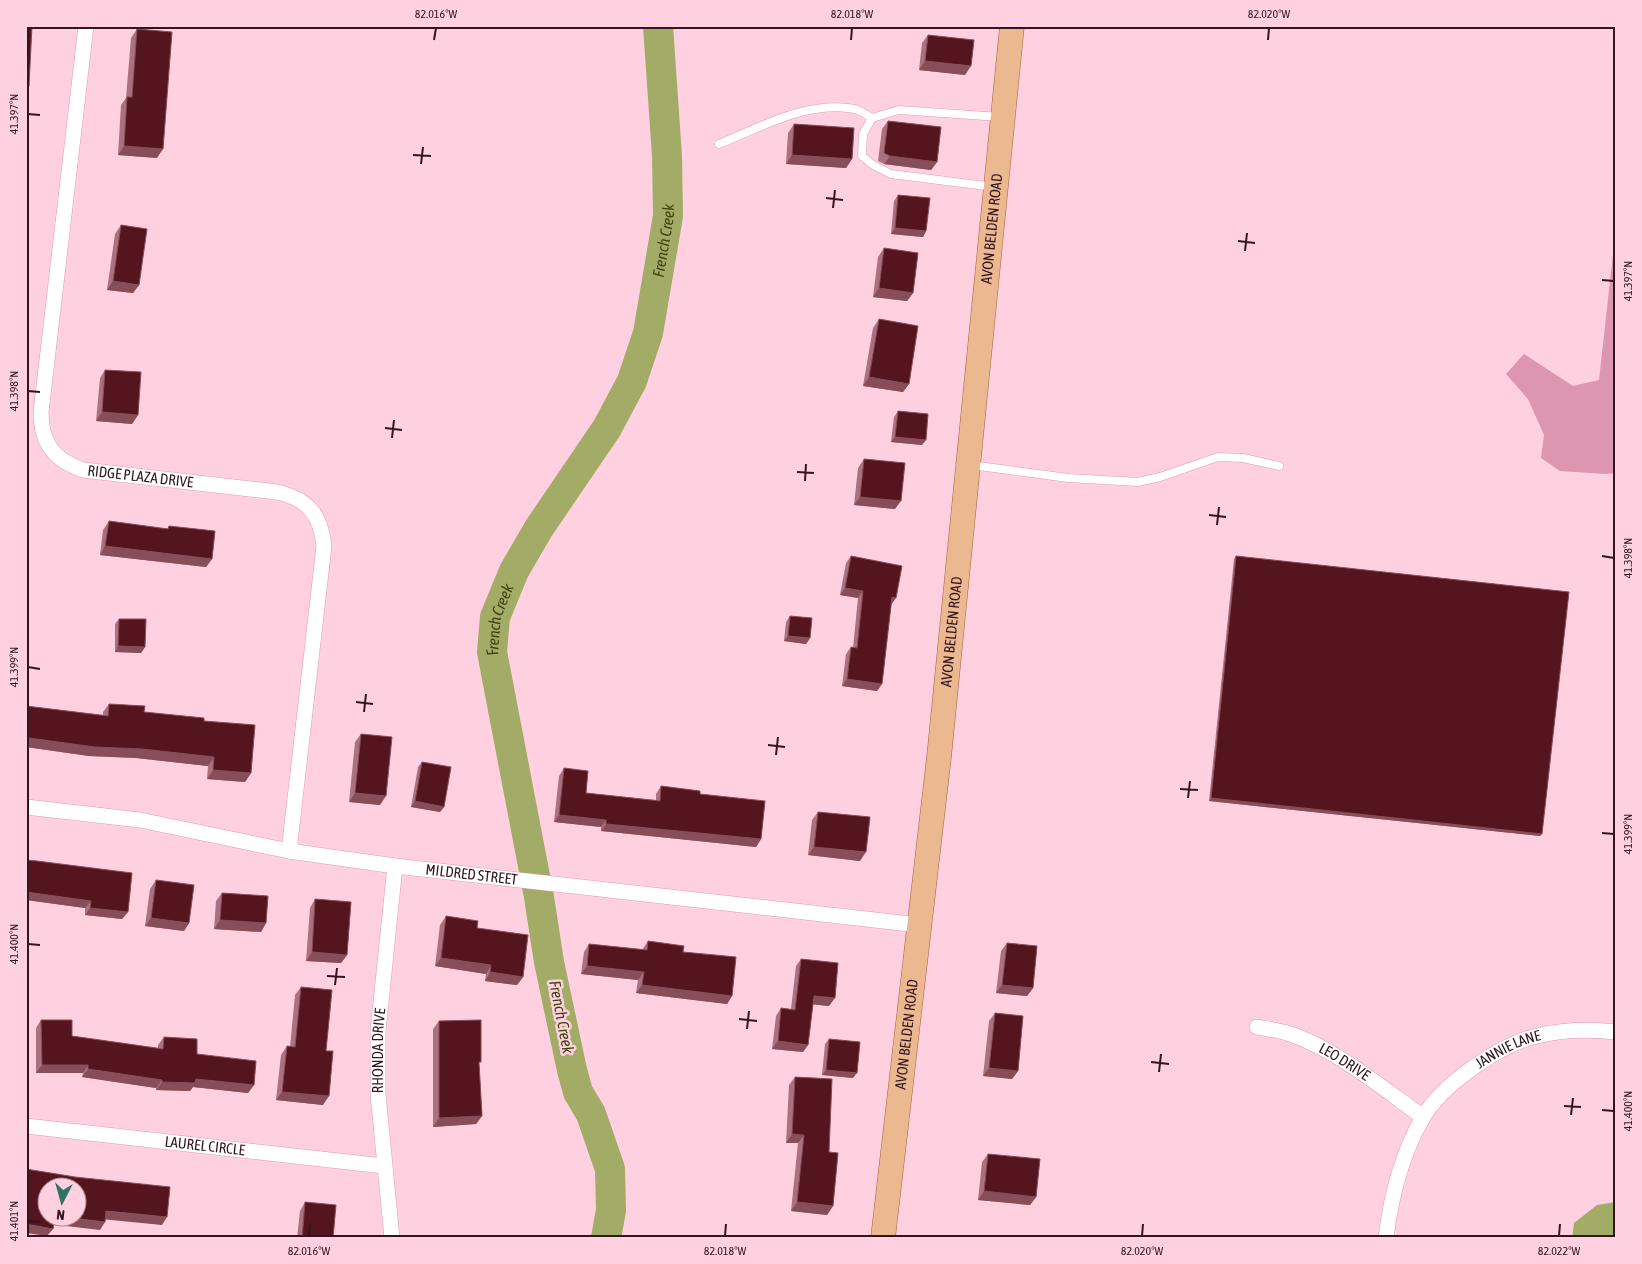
<svg xmlns="http://www.w3.org/2000/svg" width="1642" height="1264" font-family="'Asap Condensed',sans-serif">
<style>
.green{fill:#dc96af}
.water{fill:#a2ac66}
.lines{fill:none;stroke-linecap:round;stroke-linejoin:round}
.river{stroke:#a2ac66;stroke-width:30}
.lane-casing{stroke:#e39ab4;stroke-width:9}
.street-casing{stroke:#e39ab4;stroke-width:16}
.primary-casing{stroke:#a26139;stroke-width:25}
.lane{stroke:#fff;stroke-width:8}
.street{stroke:#fff;stroke-width:15}
.primary{stroke:#ecb890;stroke-width:24}
.wall{fill:#aa7280}
.shaded-wall{fill:#874d59}
.building{fill:#54151f;stroke:#874d59;fill-rule:evenodd}
.ticks{fill:none;stroke:#311621;stroke-width:2}
.labels{text-anchor:middle;stroke-width:5;stroke-linejoin:round;paint-order:stroke}
.street-label{font-size:15px;fill:#311621;stroke:#ffd0e0}
.water-label{font-size:16px;font-style:italic;fill:#3d430c;stroke:#ffd0e0}
.neatline{fill:none;stroke:#311621;stroke-width:2}
.ticks-label{font-size:12px;text-anchor:middle;fill:#311621}
</style>
<rect width="100%" height="100%" fill="#ffd0e0"/>
<path class="green" d="M1616 227V473L1606 474 1560 471 1541 458 1544 435 1528 399 1506 374 1524 354 1573 386 1599 380Z"/>
<path class="water" d="M1616 1202V1238H1572L1574 1223 1597 1205Z"/>
<g class="lines">
<path class="river" id="s1" d="M606 1238 611 1210 610 1169 591 1114 578 1092 572 1070 549 962 539 897 492 652 495 617 514 571 539 528 607 428 632 381 648 333 668 216 667 156 658 26"/>
<g class="lane-casing">
<path id="lane" d="M719 144C761 127 808 100 855 109 861 111 867 115 872 118
M994 187 891 174 873 165 862 156 863 134 872 118 899 110 1000 117
M971 465 1068 478 1138 482 1160 477 1218 457 1243 458 1279 466"/>
</g>
<g class="street-casing">
<g id="street">
<path id="s2" d="M86 26 41 412C41 443 54 460 83 470L277 492C308 499 321 515 324 546L289 851"/>
<path id="s3" d="M26 807 140 820 289 851 395 866 919 925"/>
<path id="s4" d="M1257 1027C1267 1029 1278 1030 1287 1033 1333 1047 1384 1089 1423 1117"/>
<path id="s5" d="M26 1126 384 1166"/>
<path id="s6" d="M392 1238 378 1094V1031L395 866"/>
<path id="s7" d="M1386 1238C1391 1196 1401 1156 1422 1119 1440 1086 1500 1044 1537 1036 1562 1030 1589 1029 1616 1032"/>
</g>
</g>
<g class="primary-casing">
<g id="primary">
<path id="s8" d="M883 1238 939 757 1012 26"/>
</g>
</g>
<use href="#lane" class="lane"/>
<use href="#street" class="street"/>
<use href="#primary" class="primary"/>
</g>
<path class="wall" d="M137 29 157 158 118 155 121 105 126 98 131 38Z
M928 35 965 75 919 70 922 43Z
M888 121 937 162 931 170 884 164 878 161 882 129Z
M794 124 852 159 846 168 786 164 788 133Z
M898 195 926 231 923 237 891 234 894 201Z
M121 225 139 285 133 293 107 290 115 234Z
M884 248 913 293 907 301 873 297 878 257Z
M879 319 909 384 903 392 863 386 873 328Z
M105 370 138 415 132 424 96 421 100 378Z
M898 411 922 445 891 442 894 417Z
M864 459 895 509 854 505 858 468Z
M109 521 167 529 169 526 212 559 206 567 100 555 103 530Z
M851 556 891 604 882 684 877 691 842 686 846 654 851 647 853 648 858 598 840 595 846 563Z
M1236 556 1542 834 1540 836 1209 801 1234 559Z
M790 616 810 638 806 644 784 641 786 622Z
M119 619 145 647 141 653 115 652V624Z
M109 704 144 712 204 721 251 773 245 782 207 779 208 766 136 758 89 756 26 747V706L103 715V712Z
M361 734 380 805 349 802 355 742Z
M422 762 444 807 440 812 411 807 418 767Z
M564 768 586 793 656 800V794L661 786 700 794 761 839 756 847 601 831V827L554 822 559 776Z
M818 812 860 861 808 855 812 820Z
M26 860 128 912 122 919 85 915V908L26 900Z
M156 880 189 923 184 931 145 926 150 889Z
M222 893 266 923 261 932 214 929 216 901Z
M315 899 347 955 341 963 306 961 310 908Z
M446 916 477 928 523 977 517 985 485 981 486 974 435 966 440 925Z
M648 941 683 952 732 996 727 1004 636 993 638 980 581 974 584 952 589 944 642 950Z
M1007 943 1033 988 1027 996 996 993 1001 951Z
M801 959 829 1006 813 1004 808 1045 803 1052 772 1049 776 1016 781 1008 791 1009 796 966Z
M301 987 326 1051 323 1105 276 1100 281 1055 287 1046 290 1047 295 995Z
M995 1013 1018 1071 1012 1079 983 1076 989 1021Z
M41 1020 72 1036 158 1048V1045L164 1037 254 1085 248 1093 193 1087 190 1091 156 1090V1088L82 1077 83 1073H36V1028Z
M439 1021 479 1065 482 1116 476 1124 433 1127V1029Z
M829 1039 853 1078 822 1075 825 1044Z
M795 1077 829 1152 833 1206 827 1215 791 1211 798 1143H786L789 1085Z
M988 1154 1036 1197 1030 1205 978 1200 982 1162Z
M305 1202 333 1238H297L300 1211Z"/>
<path class="shaded-wall" d="M925 61 971 66 965 75 919 70Z
M124 146 163 149 157 158 118 155Z
M792 155 852 159 846 168 786 164Z
M890 156 937 162 931 170 884 164Z
M895 228 926 231 923 237 891 234Z
M113 281 139 285 133 293 107 290Z
M879 288 913 293 907 301 873 297Z
M869 377 909 384 903 392 863 386Z
M102 412 138 415 132 424 96 421Z
M895 437 926 440 922 445 891 442Z
M860 497 901 501 895 509 854 505Z
M105 546 212 559 206 567 100 555Z
M845 588 863 591 858 598 840 595Z
M892 597 896 598 891 605Z
M788 636 810 638 806 644 784 641Z
M118 646 145 647 141 653 115 652Z
M847 679 882 684 877 691 842 686Z
M29 738 142 749 214 757 208 766 136 758 89 756 26 747V741Z
M213 770 251 773 245 782 207 779Z
M355 793 386 796 380 805 349 802Z
M1211 798 1542 834 1540 836 1209 801Z
M415 801 444 807 440 812 411 807Z
M559 815 606 820 601 827 554 822Z
M606 824 761 839 756 847 601 831Z
M814 847 866 852 860 861 808 855Z
M26 892 91 901 85 908 26 900Z
M90 908 128 912 122 919 85 915Z
M151 918 189 923 184 931 145 926Z
M220 920 266 923 261 932 214 929Z
M312 952 347 955 341 963 306 961Z
M441 958 491 965 486 974 435 966Z
M587 966 644 972 638 980 581 974Z
M490 972 523 977 517 985 485 981Z
M642 985 732 996 727 1004 636 993Z
M1002 985 1033 988 1027 996 996 993Z
M814 996 835 998 829 1006 808 1004Z
M778 1041 808 1045 803 1052 772 1049Z
M42 1065H88L83 1073H36Z
M989 1068 1018 1071 1012 1079 983 1076Z
M88 1069 162 1080 156 1088 82 1077Z
M826 1070 857 1073 853 1078 822 1075Z
M196 1079 254 1085 248 1093 193 1087 190 1091 156 1090 162 1082Z
M282 1092 329 1096 323 1105 276 1100Z
M482 1116 476 1124 433 1127 439 1118Z
M792 1134 804 1135 798 1143H786Z
M984 1191 1036 1197 1030 1205 978 1200Z
M797 1202 833 1206 827 1215 791 1211Z
M106 1211 167 1217 162 1225 101 1219Z
M55 1216 105 1222 100 1230 49 1224Z
M26 1224 53 1229 47 1236 26 1233Z"/>
<path class="building" d="M26 26H32L29 86H26Z
M137 29 172 32 163 149 124 146 127 97H132Z
M928 35 974 40 971 66 925 61Z
M888 121 941 127 937 162 890 156 884 153Z
M794 124 854 128 852 159 792 155Z
M898 195 930 198 926 231 895 228Z
M121 225 147 229 139 285 113 281Z
M884 248 918 253 913 293 879 288Z
M879 319 918 326 909 384 869 377Z
M105 370 141 372 138 415 102 412Z
M898 411 928 414 926 440 895 437Z
M864 459 905 463 901 501 860 497Z
M109 521 168 529 169 526 215 531 212 559 105 546Z
M851 556 902 566 896 598 892 597 882 684 847 679 851 647 857 648 863 591 845 588Z
M1236 556 1569 592 1542 834 1211 798Z
M790 616 812 618 810 638 788 636Z
M119 619H146L145 647 118 646Z
M109 704 145 706 144 712 204 718V721L255 725 251 773 213 770 214 757 142 749 95 747 29 738V741H26V706L108 716Z
M361 734 392 737 386 796 355 793Z
M422 762 451 767 444 807 415 801Z
M564 768 588 771 586 793 660 801 661 786 700 791V794L765 801 761 839 606 824V820L559 815Z
M818 812 870 817 866 852 814 847Z
M26 860 37 861 132 873 128 912 90 908 91 901 26 892Z
M156 880 194 885 189 923 151 918Z
M222 893 268 896 266 923 220 920Z
M315 899 351 902 347 955 312 952Z
M446 916 478 921 477 928 528 935 523 977 490 972 491 965 441 958Z
M648 941 684 946 683 952 736 957 732 996 642 985 644 972 587 966 589 944 647 950Z
M1007 943 1037 946 1033 988 1002 985Z
M801 959 838 963 835 998 814 996 808 1045 778 1041 781 1008 795 1010Z
M301 987 332 990 326 1051H333L329 1096 282 1092 287 1046 295 1047Z
M995 1013 1023 1016 1018 1071 989 1068Z
M41 1020H72V1036L163 1049 164 1037 197 1039V1054L256 1061 254 1085 196 1079 195 1083 162 1082V1080L88 1069V1065H42Z
M481 1020V1062H479L482 1116 439 1118V1021Z
M829 1039 860 1042 857 1073 826 1070Z
M795 1077 832 1079 829 1152 838 1153 833 1206 797 1202 804 1135 792 1134Z
M988 1154 1040 1159 1036 1197 984 1191Z
M26 1169 75 1177 170 1187 167 1217 106 1211 105 1222 55 1216 53 1229 26 1224ZM48 1186H78V1216H48Z
M305 1202 336 1205 333 1238H302Z"/>
<path class="ticks" d="M434 40 436 28M851 40 852 28M1268 40 1269 28M28 114 40 115M413 155 431 156M421 164 423 147M826 198 843 200M833 208 835 190M1238 241 1255 243M1245 251 1247 233M1602 280 1614 281M28 391 40 392M385 428 402 430M392 438 394 420M797 472 814 473M805 481 806 464M1209 515 1226 517M1217 525 1219 507M1602 556 1614 558M28 667 40 669M356 702 373 704M364 712 366 694M768 745 785 747M776 755 778 737M1180 789 1198 790M1188 798 1190 781M1602 833 1614 834M28 944 40 945M327 976 345 977M335 985 337 968M739 1019 757 1021M747 1029 749 1011M1151 1062 1169 1064M1159 1072 1161 1054M1564 1106 1581 1107M1602 1110 1614 1111M1571 1115 1573 1098M28 1221 40 1222M309 1236 310 1224M725 1236 726 1224M1142 1236 1143 1224M1559 1236 1560 1224"/>
<g class="labels">
<g class="street-label">
<text dy="5" stroke="none"><textPath href="#s8" startOffset="1015">AVON BELDEN ROAD</textPath></text>
<text dy="5" stroke="none"><textPath href="#s2" startOffset="524">RIDGE PLAZA DRIVE</textPath></text>
<text dy="5" stroke="none"><textPath href="#s8" startOffset="610">AVON BELDEN ROAD</textPath></text>
<text dy="5" stroke="none"><textPath href="#s3" startOffset="451">MILDRED STREET</textPath></text>
<text dy="5" stroke="none"><textPath href="#s8" startOffset="205">AVON BELDEN ROAD</textPath></text>
<text dy="5" stroke="none"><textPath href="#s6" startOffset="188">RHONDA DRIVE</textPath></text>
<text dy="5" stroke="none"><textPath href="#s7" startOffset="238">JANNIE LANE</textPath></text>
<text dy="5" stroke="none"><textPath href="#s4" startOffset="95">LEO DRIVE</textPath></text>
<text dy="5" stroke="none"><textPath href="#s5" startOffset="180">LAUREL CIRCLE</textPath></text>
</g>
<g class="water-label">
<text dy="6" stroke="none"><textPath href="#s1" startOffset="1055">French Creek</textPath></text>
<text dy="6" stroke="none"><textPath href="#s1" startOffset="635">French Creek</textPath></text>
<text transform="translate(562 1017) rotate(79)" y="6">French Creek</text>
</g>
</g>
<rect width="1642" height="1264" fill="none" stroke="#ffd0e0" stroke-width="55"/>
<g transform="translate(62 1202) rotate(186)"><circle r="24" fill="#ffd0e0" stroke="#ad8694"/>
<path d="M0-4L9 19L0 12L-9 19Z" fill="#307364"/>
<text y="-8" font-size="14" font-weight="bold" text-anchor="middle" fill="#311621">N</text>
</g>
<rect x="28" y="28" width="1586" height="1208" class="neatline"/>
<g class="ticks-label">
<text x="436" y="18">82.016°W</text>
<text x="852" y="18">82.018°W</text>
<text x="1269" y="18">82.020°W</text>
<text transform="translate(14 114) rotate(-90)" y="4">41.397°N</text>
<text transform="translate(1628 281) rotate(-90)" y="4">41.397°N</text>
<text transform="translate(14 391) rotate(-90)" y="4">41.398°N</text>
<text transform="translate(1628 558) rotate(-90)" y="4">41.398°N</text>
<text transform="translate(14 667) rotate(-90)" y="4">41.399°N</text>
<text transform="translate(1628 834) rotate(-90)" y="4">41.399°N</text>
<text transform="translate(14 944) rotate(-90)" y="4">41.400°N</text>
<text transform="translate(1628 1111) rotate(-90)" y="4">41.400°N</text>
<text transform="translate(14 1221) rotate(-90)" y="4">41.401°N</text>
<text x="309" y="1255">82.016°W</text>
<text x="725" y="1255">82.018°W</text>
<text x="1142" y="1255">82.020°W</text>
<text x="1559" y="1255">82.022°W</text>
</g>
</svg>
